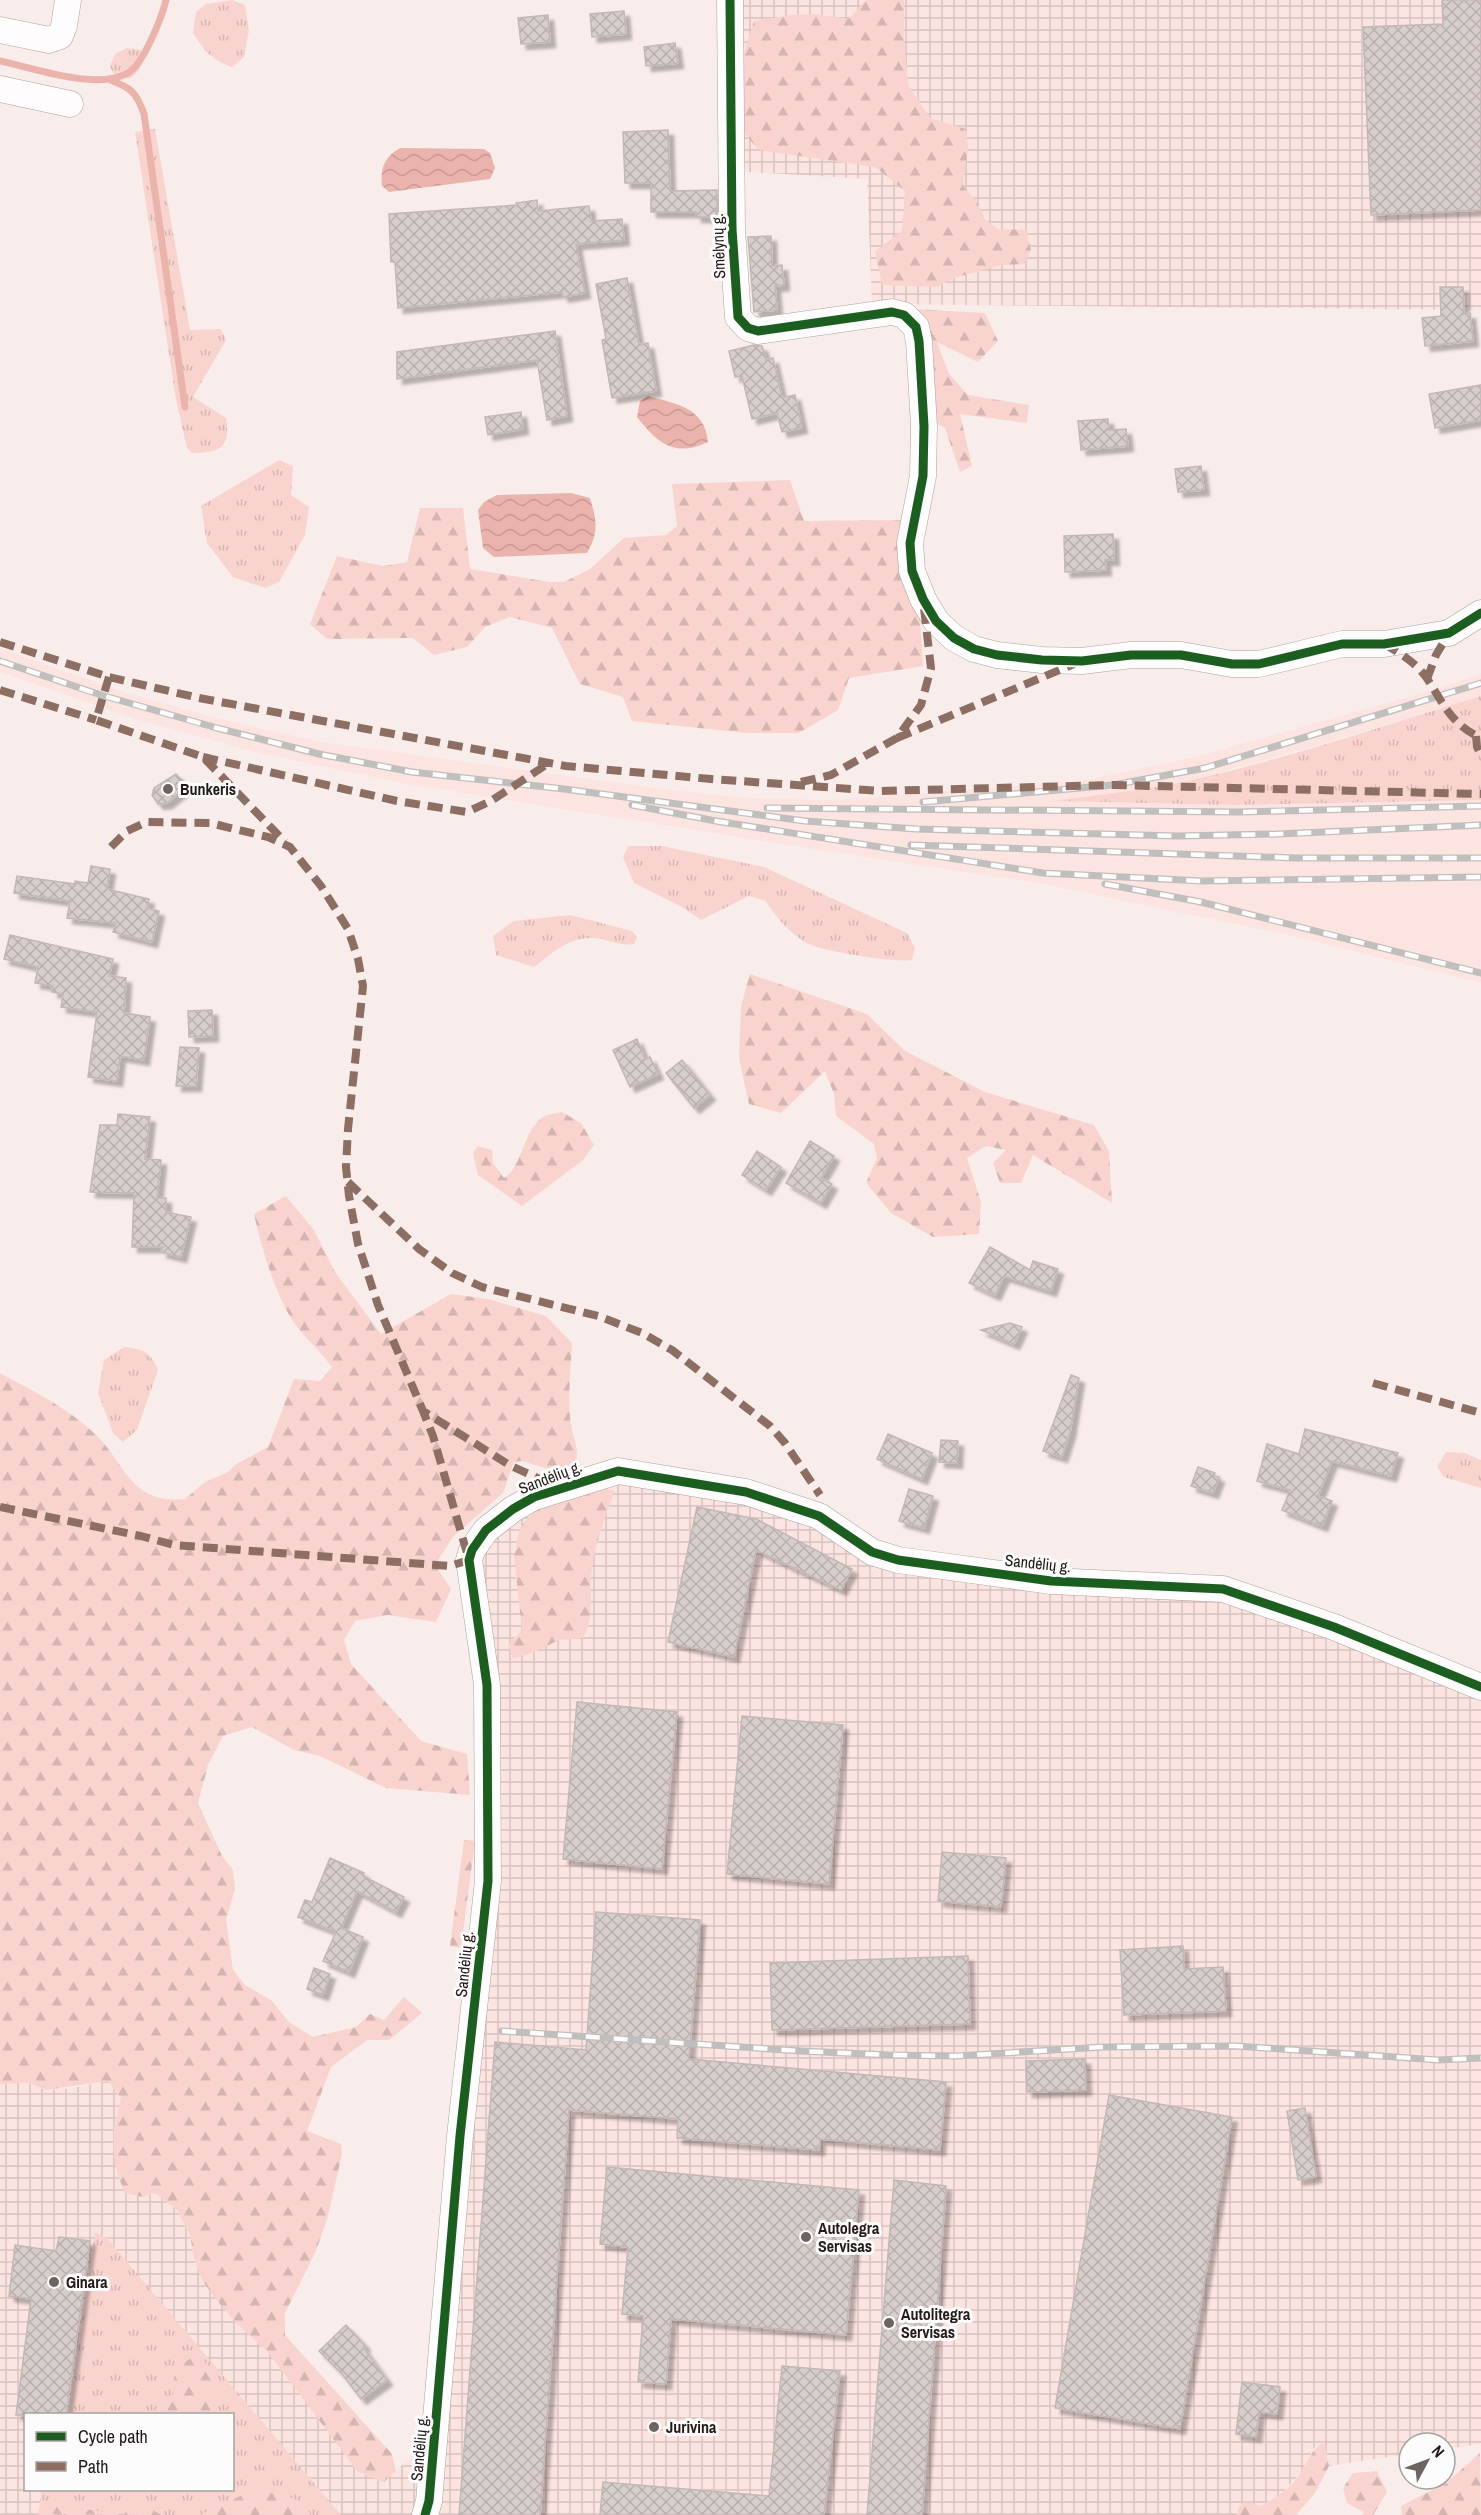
<svg xmlns="http://www.w3.org/2000/svg" width="1481" height="2515" font-family="'Archivo Narrow',sans-serif">
<style>
.built{fill:#fce4e1}
.industrial{fill:url(#industrial-grid);fill-rule:evenodd}
.grass{fill:url(#grass-tufts)}
.forest{fill:url(#forest-firs)}
.water{fill:url(#water-waves)}
.lines{fill:none;stroke-linecap:round;stroke-linejoin:round}
.stream{stroke:#eab4ac;stroke-width:7}
.building{fill:url(#building-cross-hatch);stroke:#c2b8b6;stroke-width:1.5;filter:url(#shadow)}
.minor-casing{stroke:#aba2a1;stroke-width:27}
.minor{stroke:#fefcfc;stroke-width:26}
.rail-casing{stroke:#c1bebe;stroke-width:7}
.rail{stroke:#fcfcfc;stroke-width:4.5;stroke-dasharray:14;stroke-linecap:butt}
.quiet{stroke:#8d6e63;stroke-width:8;stroke-dasharray:15 8;stroke-linecap:butt}
.cycleway-casing{stroke:#fcfcfc;stroke-width:13}
.cycleway{stroke:#1b5e20;stroke-width:9}
.poi-dot{fill:#6e6462;stroke:#fcfcfc;stroke-width:2}
.labels{text-anchor:middle;stroke-width:6;stroke-linejoin:round;paint-order:stroke}
.street-label{font-size:16px;fill:#231a19;stroke:#fcfcfc}
.poi-label{font-size:16px;font-weight:bold;fill:#231a19;stroke:#fcfcfc;text-anchor:start}
</style>
<defs>
<pattern id="industrial-grid" width="8" height="8" patternUnits="userSpaceOnUse" patternTransform="scale(1.5)"><rect width="8" height="8" fill="#fce4e1"/><path d="M0 4h8M4 0v8" fill="none" stroke="#d8c3c0"/></pattern>
<pattern id="grass-tufts" width="24" height="20" patternUnits="userSpaceOnUse" patternTransform="scale(1.5)"><rect width="24" height="20" fill="#f9d4cf"/><path d="M3 7l-1-3M5 7V3M7 7l1-3M15 17l-1-3M17 17v-4M19 17l1-3" fill="none" stroke="#d5b5b1"/></pattern>
<pattern id="forest-firs" width="22" height="20" patternUnits="userSpaceOnUse" patternTransform="scale(1.5)"><rect width="22" height="20" fill="#f9d4cf"/><path d="M5 1l3.5 6h-7zM16 11l3.5 6h-7z" fill="#d5b5b1"/></pattern>
<pattern id="water-waves" width="16" height="10" patternUnits="userSpaceOnUse" patternTransform="scale(1.5)"><rect width="16" height="10" fill="#eab4ac"/><path d="M0 5q4-4 8 0t8 0" fill="none" stroke="#c89a93"/></pattern>
<pattern id="building-cross-hatch" width="8" height="8" patternUnits="userSpaceOnUse" patternTransform="scale(1.5)"><rect width="8" height="8" fill="#d7cecc"/><path d="M0 0l8 8M0 8l8-8" fill="none" stroke="#b8b0af"/></pattern>
<filter id="shadow"><feDropShadow dx="5.5" dy="5.5" stdDeviation="1.5" flood-color="#0004"/></filter>
</defs>
<rect width="100%" height="100%" fill="#f8edeb"/>
<path class="built" d="M0 648 124 692 209 716 321 742 662 789 746 798 830 800 1082 781 1199 756 1443 687 1481 674V696L1312 747 1192 780 1126 792 1057 801 1236 805 1481 800V983L1288 935 1044 884 851 855 407 784 263 754 138 720 0 672Z"/>
<path class="industrial" d="M730 0H1481V310L872 304 867 179 732 171Z
M598 1475 746 1492 872 1552 1209 1587 1481 1687V2444L1445 2449V2443H1409V2454L1329 2466 1324 2442 1313 2449 1301 2473 1279 2496 1261 2506H1239L1237 2515H0V2084L3 2082 28 2083 46 2090 73 2088 108 2081 121 2098 114 2129 143 2197 155 2193 177 2210 190 2235 194 2259 202 2280 236 2323 267 2351 384 2482 434 2436 488 1881 469 1560 486 1530ZM26 2414H232V2490H26Z"/>
<path class="grass" d="M232 0 245 5 249 30 244 57 232 67C212 60 204 51 193 33L196 12 206 4Z
M127 48 141 50C144 64 142 70 129 79L114 75 110 66 115 54Z
M155 129 190 330 221 329 226 340 193 397 226 418C231 447 220 453 192 453L187 448 176 400 135 132Z
M279 460 293 466 291 495 309 507 305 535 279 582 265 588 233 577 207 543 201 506Z
M1481 696V800L1236 805 1053 801C1099 795 1146 790 1192 780 1290 758 1385 725 1481 696Z
M628 846H662L764 867 907 933 915 948 912 960C895 963 818 951 805 942 789 932 776 918 766 901L749 896 701 920 682 907 634 883 623 857Z
M570 915 632 931 637 937 634 944C619 947 607 938 592 938 569 937 551 954 534 967L496 955 493 936 514 921Z
M124 1347C144 1350 150 1351 158 1370L137 1430 123 1442 113 1433 98 1393 104 1360Z
M1446 1452 1465 1453 1481 1460V1488L1444 1477 1437 1467Z
M95 2232 106 2237 341 2515H38L42 2490H232V2414H68Z"/>
<path class="forest" d="M866 0H904V37L908 85 930 118 966 129 968 147 963 186 977 201 985 219 998 229 1026 230 1031 250 1024 264 1002 265 957 277 936 287 882 285 875 251 902 231 905 191 875 167 759 150 743 132 742 58 754 21 792 15 814 14 849 19Z
M915 309 985 313 998 341 978 362 937 342 949 374 968 395 1029 405 1027 423 960 414 972 466 960 472 945 428 916 413 908 334Z
M790 480 804 521 903 520 919 604 923 666 849 678 838 710 799 733H747L632 721 623 697 580 684 552 628 510 617 485 627 467 647 434 655 413 638 327 639 310 624 337 556 383 566 407 562 420 508H463L470 569 549 582H564L590 569 624 538 666 535 677 526 672 484Z
M750 974 867 1014 905 1051 985 1092 1094 1125 1109 1151 1112 1203 1033 1155 1021 1183H1000L993 1163 1006 1150 986 1146 967 1158 981 1202 979 1234 933 1237 891 1213 866 1183 877 1158 874 1144 836 1116 834 1094 825 1071 781 1113 749 1104 739 1058 741 1006Z
M562 1112 581 1123 594 1145 582 1161 522 1206 478 1175 473 1153 478 1146 492 1150 493 1163 504 1178C524 1165 522 1131 543 1117 548 1114 557 1113 562 1112Z
M286 1196 314 1230 335 1272 381 1334 451 1294 488 1299 546 1316 572 1343C571 1369 567 1398 571 1425 574 1442 580 1448 575 1467L552 1470 522 1461 514 1462 503 1493 453 1537 435 1565 451 1589 436 1622 388 1615 355 1621 344 1640 351 1664 421 1741 467 1754 470 1795 386 1788 320 1756 294 1750 252 1727 223 1736 208 1765 198 1803 222 1856 233 1870 235 1889 226 1920 233 1970 245 1985 271 2000 289 2022 313 2037 356 2027 370 2014 384 2020 404 1997 422 2013 389 2040H367L331 2067 307 2131 341 2144 342 2154 327 2220 315 2253 285 2313V2335L392 2454 396 2471 384 2482 358 2472 267 2351 236 2323 215 2298 202 2280 194 2259 190 2235 177 2210 155 2193 143 2197 125 2193C109 2156 112 2135 121 2098L108 2081 46 2090 28 2083 0 2084V1373C31 1390 68 1408 94 1433 126 1463 130 1505 185 1499L205 1482 226 1473 238 1463 268 1447 294 1379 320 1381 332 1367C321 1352 306 1339 295 1324 276 1298 261 1246 254 1214Z
M603 1487 615 1491C605 1516 596 1541 592 1568 588 1593 596 1614 583 1638L559 1640 535 1652 513 1659 508 1644 522 1630 514 1556 520 1527 540 1506Z
M464 1840 475 1841 461 1948 450 1946Z
M197 2354 209 2367 220 2414H158L173 2394 175 2369Z
M1324 2442 1329 2466 1315 2493 1296 2515H1237L1239 2506 1244 2502 1261 2506C1276 2498 1292 2487 1301 2472 1310 2459 1310 2451 1324 2442Z
M1480 2453 1481 2515H1402L1401 2506 1446 2483Z
M1377 2471 1387 2492 1373 2515H1362L1364 2512 1347 2503 1343 2488 1353 2473Z
M255 2489 295 2499 310 2513V2515H200Z
M137 2502 162 2515 40 2514 42 2504 124 2514Z"/>
<path class="water" d="M400 148 484 149 490 153 495 168 490 179 389 192 382 186C380 169 384 157 400 148Z
M648 396C676 404 705 407 708 442 675 458 657 443 637 417L640 401Z
M571 493 590 498C597 521 599 532 587 553L494 557 483 548 478 510 484 502 497 495Z"/>
<g class="lines">
<path class="stream" d="M0 61C34 68 96 91 128 73 143 65 162 17 166 0
M108 79C131 88 136 91 144 114L185 407"/>
</g>
<path class="building" d="M1442 0H1481V210L1371 215 1363 27 1443 24Z
M624 11 626 34 592 37 590 14Z
M548 15 550 42 521 44 518 18Z
M675 43 678 63 646 66 644 47Z
M668 130 670 191 717 190V217H696V212H651V183H625L623 132Z
M537 200 538 211 589 206 591 221 622 219 624 240 576 244 585 293 563 297 562 292 398 308 395 262H391L389 214 517 205 516 203Z
M771 236 772 266 782 265 784 285 775 286 777 310 754 312 748 237Z
M627 278 639 345 648 343 656 391 612 398 602 340 606 339 596 284Z
M1440 287H1463L1464 314 1470 313 1473 341 1425 346 1422 318 1441 316Z
M555 331 567 416 547 420 537 360 397 379V352Z
M754 345 762 346 766 360 773 358 782 398 795 395 802 428 782 432 777 413 752 419 742 376 735 377 729 351Z
M1481 385V420L1435 428 1429 394Z
M521 412 523 429 488 435 485 417Z
M1108 419 1109 430 1126 429 1128 446 1081 450 1078 421Z
M1201 466 1204 490 1178 492 1175 469Z
M1113 534 1114 560H1105L1106 570 1065 572 1064 536Z
M176 774 188 786 167 803 158 804 152 795 154 788Z
M91 866 110 869 107 889 149 899 147 908 159 911 152 942 113 932 116 923 67 918 70 901 14 893 17 876 75 884V881L88 883Z
M10 935 113 959 109 976 126 978 124 1013 150 1017 144 1060 120 1056 117 1081 88 1077 97 1012 61 1007 63 994 52 992 53 986 35 983 38 967 4 959Z
M212 1010 213 1036 189 1037 188 1011Z
M637 1039 645 1059 650 1057 658 1074 630 1087 613 1050Z
M180 1047 199 1048 196 1086H176Z
M682 1060 710 1095 694 1108 666 1073Z
M118 1114 150 1117 145 1159 161 1160 157 1198H166V1212L191 1217 181 1257 161 1252 163 1247H132L134 1193 90 1192 100 1125H117Z
M810 1141 834 1156 821 1178 832 1184 821 1203 786 1183Z
M757 1151 781 1167 766 1190 742 1175Z
M990 1247 1030 1270 1033 1261 1058 1269 1051 1291 1004 1276 995 1295 969 1283Z
M1010 1323 1022 1327 1014 1344 981 1330Z
M1071 1375 1079 1378 1070 1432 1062 1457 1043 1451Z
M1305 1429 1398 1453 1391 1476 1332 1461 1318 1496 1332 1501 1322 1526 1282 1510 1290 1490 1257 1481 1267 1444 1299 1454Z
M888 1434 932 1453 922 1479 877 1459Z
M941 1440 958 1441 957 1463 939 1462Z
M1198 1467 1215 1473 1214 1476 1219 1477 1213 1493 1191 1486Z
M909 1489 933 1496 924 1528 899 1521Z
M697 1507 756 1519 852 1569 841 1590 756 1550 734 1657 668 1642Z
M577 1702 677 1712 662 1869 563 1859Z
M742 1716 843 1725 829 1884 727 1874Z
M942 1852 1006 1858 1001 1907 938 1901Z
M330 1858 364 1873 363 1876 404 1897 396 1912 357 1891 341 1928 363 1937 349 1972 323 1961 336 1932 298 1917 305 1900 312 1902Z
M596 1912 700 1920 689 2059 946 2082 940 2150 820 2139 819 2150 677 2138 678 2119 569 2110 540 2515H459L495 2042 586 2050Z
M1183 1946 1184 1969 1223 1967 1226 2011 1124 2015 1120 1950Z
M968 1956 970 2024 772 2030 770 1963Z
M314 1968 330 1974 323 1995 307 1989Z
M1085 2059 1086 2090 1027 2092 1026 2061Z
M1109 2095 1232 2117 1180 2429 1055 2408Z
M1305 2108 1316 2177 1298 2180 1287 2111Z
M607 2167 859 2190 846 2335 671 2319 666 2384 638 2382 643 2316 622 2314 628 2247 600 2244Z
M894 2180 946 2186 922 2515H867Z
M59 2237 90 2241 66 2415H16L31 2299 9 2296 15 2245 56 2251Z
M346 2325 365 2345 363 2347 387 2380 361 2399 342 2374 319 2351Z
M782 2366 840 2371 824 2515H600L603 2482 769 2496Z
M1242 2382 1280 2387 1277 2414 1259 2412 1256 2437 1236 2434Z"/>
<g class="lines">
<g class="minor-casing">
<path id="minor" d="M730 0 732 229 738 317 748 328 758 331 892 312 904 315 916 327 919 341 924 426 923 476 910 543 912 571 923 599 936 621 954 638 974 649 997 655 1042 660 1082 661 1131 655H1181L1232 664H1259L1342 644H1384L1449 633 1481 613
M0 30 49 40 60 36 64 26 68 0
M0 89 70 104
M425 2515 429 2501 460 2136 488 1881 487 1685 469 1560 472 1550 486 1530 513 1509 534 1497 618 1471 746 1492 819 1516 872 1552 898 1560 1051 1581 1223 1589 1334 1627 1481 1687"/>
</g>
<use href="#minor" class="minor"/>
<g class="rail-casing">
<path id="rail" d="M0 661 101 695 217 728 319 754 412 772 564 789 805 821 916 829 1177 836 1278 834 1481 825
M923 802 1113 785 1205 768 1481 683
M632 805 716 821 1043 873 1202 881 1481 877
M767 808 1239 812 1481 806
M911 845 1296 858H1481
M1105 884 1201 902 1481 973
M502 2031 801 2051 889 2055 957 2056 1103 2047 1236 2046 1438 2060 1481 2058"/>
</g>
<use href="#rail" class="rail"/>
<path class="quiet" d="M0 642 109 677 199 698 566 766 711 779 880 791 1113 785 1481 794
M1384 644C1400 653 1418 664 1428 680 1445 706 1451 724 1481 738
M109 677 96 720 203 757 285 842
M1427 679 1436 655 1449 633
M0 690 96 720
M1476 736 1477 747 1481 755
M897 738 1074 664
M203 757 397 801 467 812 491 801 549 763
M801 782 831 775 897 738 921 705 931 668 924 608
M111 847 127 831 147 822 210 823 268 837 290 847 321 886 348 929 358 959 363 986 348 1129 346 1167 349 1196 358 1244 378 1305 423 1411 511 1466 560 1488
M348 1182 419 1249 452 1273 482 1287 598 1316 642 1333 672 1350 770 1426 785 1443 820 1495
M1373 1383 1481 1413
M0 1507 141 1536 174 1545 450 1566 469 1560 433 1436 423 1411"/>
<g class="cycleway-casing">
<path id="cycleway" d="M730 0 732 229 738 317 748 328 758 331 892 312 904 315 916 327 919 341 924 426 923 476 910 543 912 571 923 599 936 621 954 638 974 649 997 655 1042 660 1082 661 1131 655H1181L1232 664H1259L1342 644H1384L1449 633 1481 613
M425 2515 429 2501 460 2136 488 1881 487 1685 469 1560 472 1550 486 1530 513 1509 534 1497 618 1471 746 1492 819 1516 872 1552 898 1560 1051 1581 1223 1589 1334 1627 1481 1687"/>
</g>
<use href="#cycleway" class="cycleway"/>
</g>
<g class="poi-dot">
<circle cx="168" cy="789" r="6"/>
<circle cx="806" cy="2237" r="6"/>
<circle cx="54" cy="2282" r="6"/>
<circle cx="889" cy="2323" r="6"/>
<circle cx="654" cy="2427" r="6"/>
</g>
<g class="labels">
<g class="street-label">
<text transform="translate(718 246) rotate(-92)" y="6">Smėlynų g.</text>
<text transform="translate(550 1477) rotate(-21)" y="6">Sandėlių g.</text>
<text transform="translate(1038 1563) rotate(6)" y="6">Sandėlių g.</text>
<text transform="translate(464 1964) rotate(-84)" y="6">Sandėlių g.</text>
<text transform="translate(419 2448) rotate(-85)" y="6">Sandėlių g.</text>
</g>
<g class="poi-label">
<text x="180" y="795">Bunkeris</text>
<text x="818" y="2234">Autolegra<tspan x="818" dy="18">Servisas</tspan></text>
<text x="66" y="2288">Ginara</text>
<text x="901" y="2320">Autolitegra<tspan x="901" dy="18">Servisas</tspan></text>
<text x="666" y="2433">Jurivina</text>
</g>
</g>
<rect x="24" y="2413" width="210" height="78" fill="#fcfcfc" stroke="#a5a2a1" stroke-width="1.5"/>
<rect x="36" y="2432" width="30" height="9" fill="#1b5e20" stroke="#a5a2a1" stroke-width="1.5"/>
<text x="78" y="2443" font-size="18" fill="#231a19">Cycle path</text>
<rect x="36" y="2462" width="30" height="9" fill="#8d6e63" stroke="#a5a2a1" stroke-width="1.5"/>
<text x="78" y="2473" font-size="18" fill="#231a19">Path</text>
<g transform="translate(1427 2461) rotate(49)"><circle r="28" fill="#fcfcfc" stroke="#a5a2a1" stroke-width="1.5"/>
<path d="M0-4.5L10 22L0 15L-10 22Z" fill="#6e6462"/>
<text y="-9" font-size="16" font-weight="bold" text-anchor="middle" fill="#231a19">N</text>
</g>
</svg>
